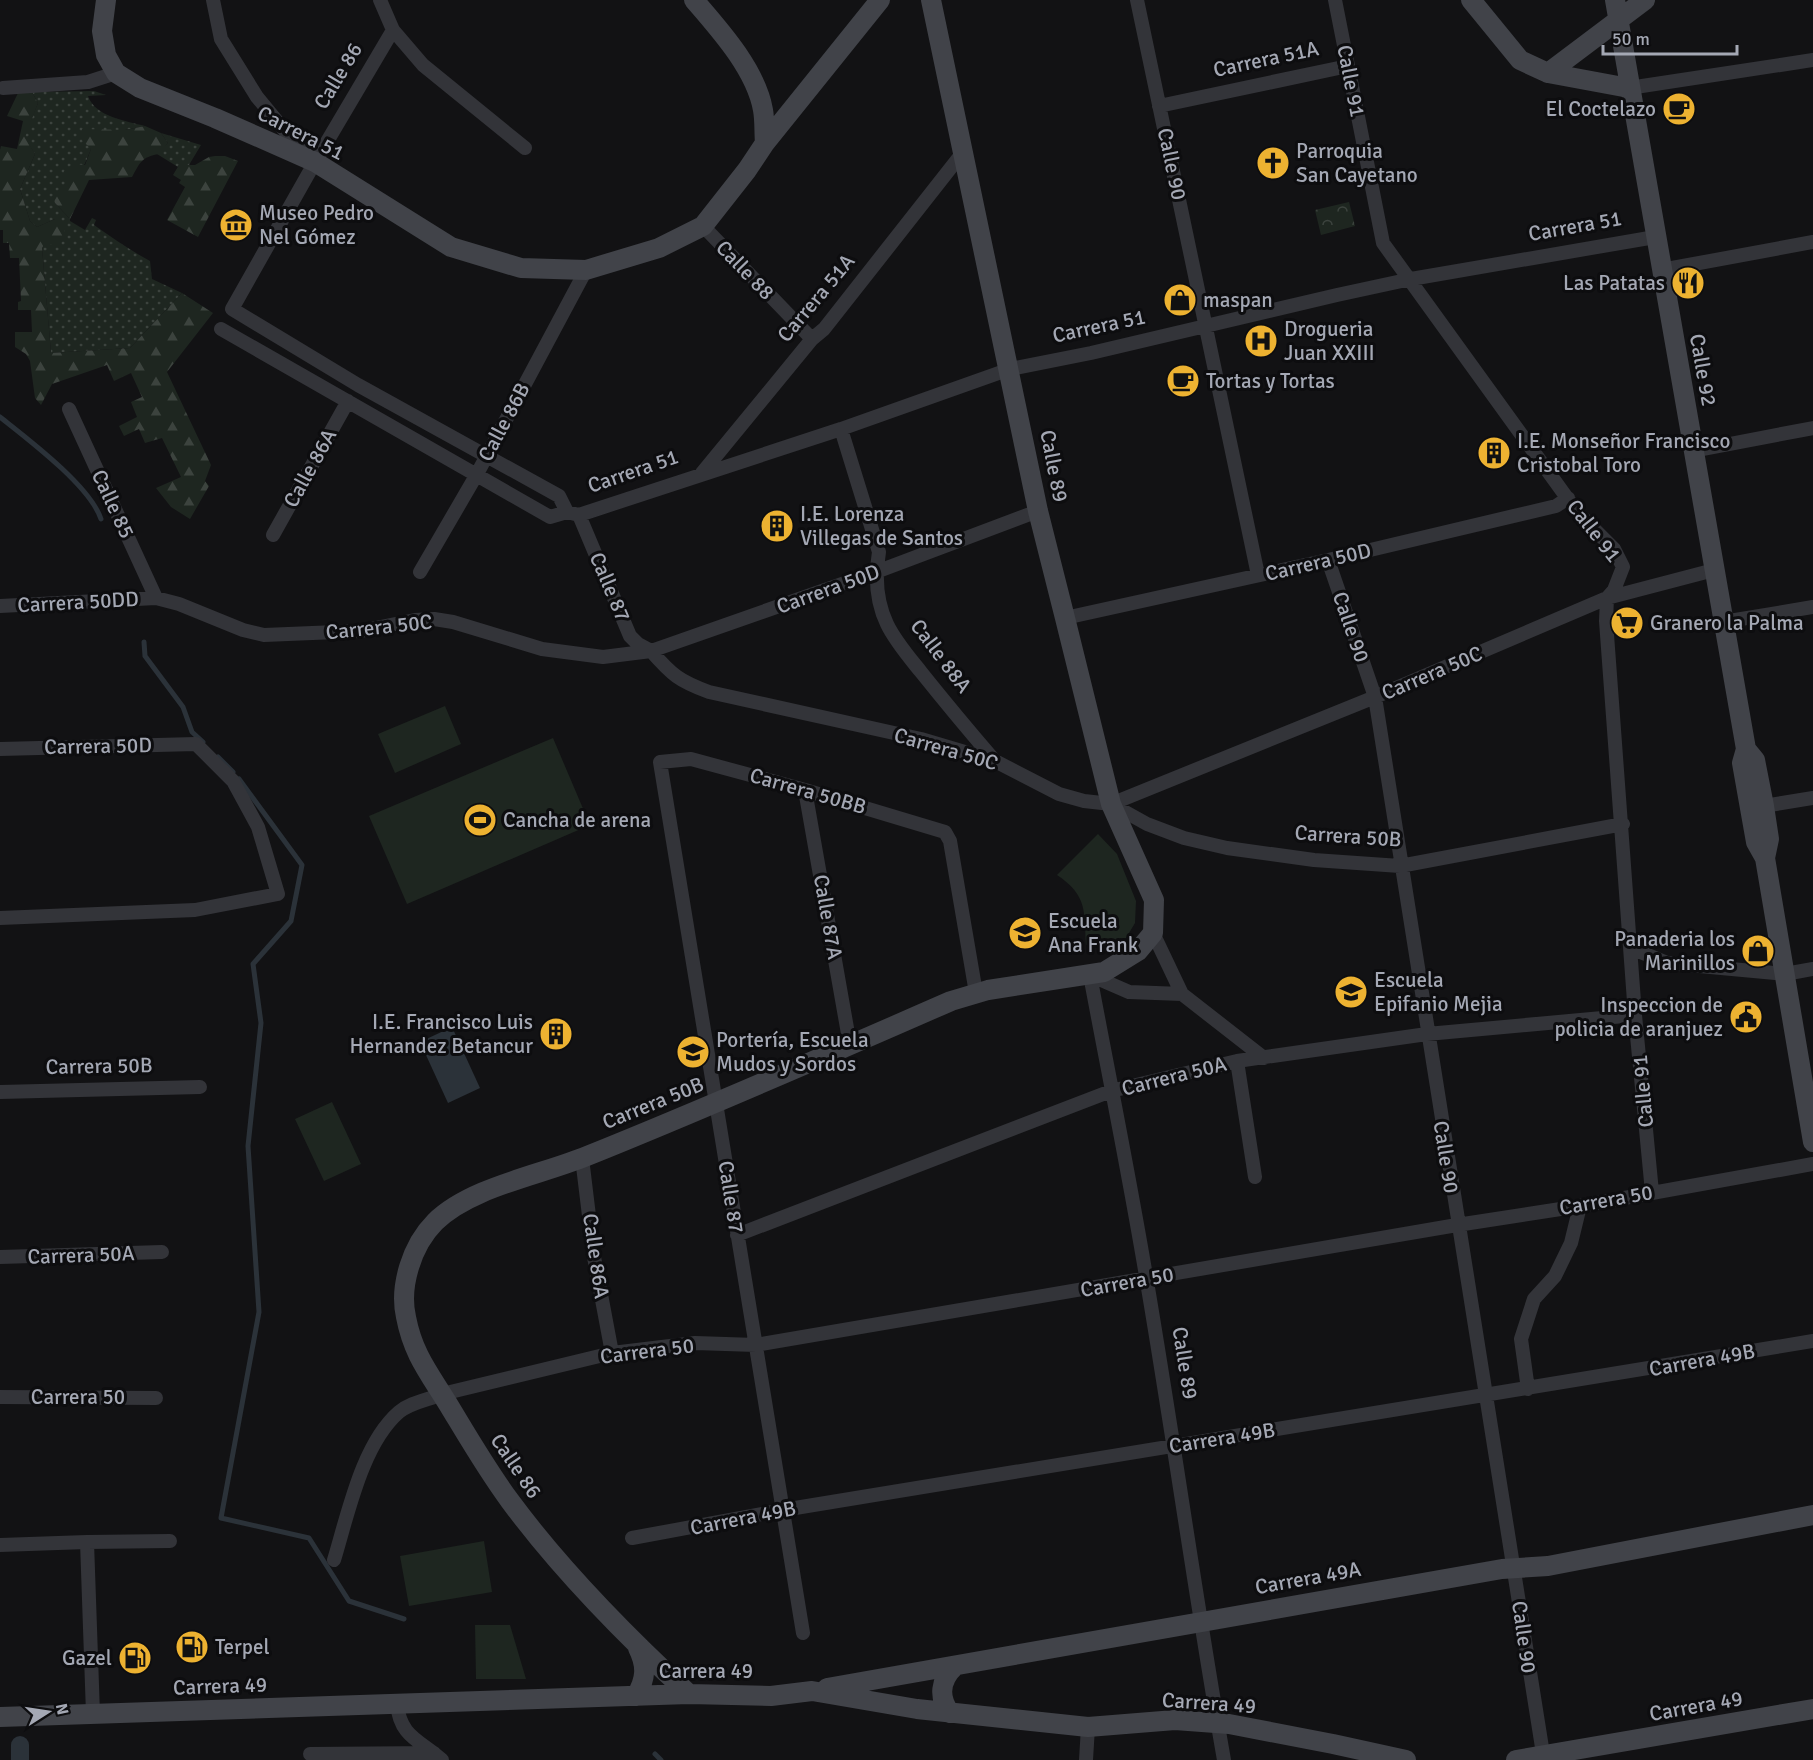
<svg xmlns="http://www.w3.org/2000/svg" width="1813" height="1760" font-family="Signika,sans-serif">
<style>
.grass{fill:url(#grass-dots)}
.forest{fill:url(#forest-firs)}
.park{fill:url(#park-crowns)}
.garden{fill:#1e2620}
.water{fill:#2b3239}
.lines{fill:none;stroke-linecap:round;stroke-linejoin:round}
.stream{stroke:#2b3239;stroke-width:5}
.canal{stroke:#2b3239;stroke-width:18}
.street{stroke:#333439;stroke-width:14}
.secondary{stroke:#414349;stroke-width:20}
.labels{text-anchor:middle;stroke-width:6;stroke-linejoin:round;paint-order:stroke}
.street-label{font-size:21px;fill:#a4a8b4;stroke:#0d0d0f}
.poi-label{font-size:21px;fill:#a4a8b4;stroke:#0d0d0f;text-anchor:start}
</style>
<defs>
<pattern id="grass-dots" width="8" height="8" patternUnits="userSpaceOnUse" patternTransform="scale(1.5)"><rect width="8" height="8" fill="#1e2620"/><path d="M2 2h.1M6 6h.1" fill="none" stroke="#3c433e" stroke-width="1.8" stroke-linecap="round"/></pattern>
<pattern id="forest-firs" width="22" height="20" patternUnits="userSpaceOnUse" patternTransform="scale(1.5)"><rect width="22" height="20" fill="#1e2620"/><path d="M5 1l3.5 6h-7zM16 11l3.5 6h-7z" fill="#3c433e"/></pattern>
<pattern id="park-crowns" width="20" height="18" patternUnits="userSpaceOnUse" patternTransform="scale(1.5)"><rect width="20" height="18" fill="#1e2620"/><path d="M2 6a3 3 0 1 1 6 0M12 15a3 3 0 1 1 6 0" fill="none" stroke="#3c433e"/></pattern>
</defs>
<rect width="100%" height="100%" fill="#121214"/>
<path class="grass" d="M94 91 106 95 88 96C95 117 127 121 145 126L125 130H83L91 149C86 162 81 174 70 184 62 192 60 192 55 203L70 219V221L85 230 92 218 96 220 94 225C113 238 131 251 150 261L152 279 182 293 130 348 51 353 42 248 55 219 37 227 30 221 20 189 35 154 24 137 38 103 32 92Z
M161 133 201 145 189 165H179L178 167 157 154 168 143Z"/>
<path class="forest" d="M32 92 38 103 25 137 35 154 20 189 30 221 37 227 55 219 64 223 65 235 62 242 54 245 45 243 42 248 51 353 130 348 182 293 213 313 167 372 211 465 205 481 209 486 190 519 171 507 156 488 181 477 162 438 145 443 139 429 124 436 119 426 137 417 131 402 142 397 131 373 114 381 107 365 52 384 41 405 35 398 30 361 26 354 15 347V332H32L31 310H18V302L21 301 19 258H10L9 243H3V230H0V150L1 146 17 149 23 121 7 116 18 93Z
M145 126 161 133 168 143 159 154C141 157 140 163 132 177L89 180 70 219 55 203 53 196 69 184 63 180 64 171 73 164 85 165 91 149 82 140V129L125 130Z
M215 156H225L238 161 198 237 167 220 185 187 179 183 181 180 173 175 179 165H195L209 157Z"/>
<path class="park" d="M1349 202 1355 226 1321 235 1315 210Z"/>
<path class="garden" d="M445 706 461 744 395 773 378 734Z
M553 738 590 825 407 904 369 816Z
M1098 834 1117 854 1136 901 1135 923 1126 938 1086 945C1084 911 1088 896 1057 875Z
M332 1102 361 1164 324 1181 295 1119Z
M484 1541 492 1592 409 1606 400 1556Z
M475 1625H510L526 1679H476Z"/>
<path class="water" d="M452 1027 480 1088 448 1103 420 1042Z"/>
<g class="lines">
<path class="stream" d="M0 417C29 440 90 486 101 519
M144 642 145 656 183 707 192 732 203 742
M218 757 233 772
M239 779 302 865 291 921 253 964 261 1023 248 1146 259 1312 221 1518 309 1538 349 1601 404 1619
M655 1754 661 1760"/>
<path class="canal" d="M20 1745V1760"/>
<path class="street" d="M213 0 221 39 257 97 290 137 307 154
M380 0 393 30 423 65 525 148
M1137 0 1258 575
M1335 0 1383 243 1578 513 1614 549 1623 567 1614 590 1607 598 1606 621 1635 1015 1652 1192
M393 30 315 162 232 309 358 385 559 496 567 512
M3 88 88 82 116 73
M1629 88 1813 60
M1159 106 1348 66
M703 226 812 339
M1661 270 1813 242
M221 329 550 517 567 512 579 515 841 429 1010 369 1091 353 1337 295 1411 279 1655 237
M69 409 156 598
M841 429 879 552C875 576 876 601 887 624 895 641 909 657 921 672 945 702 970 732 995 761
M1693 451 1813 428
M702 473 812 339 824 329 964 151
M579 515 630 636 638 644 651 651 876 572 1038 511
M273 535 348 401
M1328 560 1375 697 1544 1760
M420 572 477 474 586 270
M0 606 156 598 179 604 243 630 264 635 361 631 415 620 434 619 453 622 542 649 603 657 651 651C672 675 679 681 709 692L921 739 995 761 1059 794 1084 801 1111 804 1375 697 1607 598 1714 570
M1065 618 1328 560 1556 506 1568 498
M1723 622 1813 607
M0 749 196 744 233 781 258 827 278 894 195 910 0 918
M805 790 850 1045
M1111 804 1147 824 1184 838 1227 848 1314 860 1400 866 1623 824
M1764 806 1813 798
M1153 933 1182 994 1264 1058
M1631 948 1667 963 1785 974 1813 969
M1090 975C1109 1077 1130 1179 1147 1282 1174 1441 1196 1601 1224 1760
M1090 975 1129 992 1182 994
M1237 1061 1255 1177
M0 1092 200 1087
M582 1158 594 1257 612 1353
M737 1235 1111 1091 1237 1061 1427 1034 1635 1015
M0 1257 162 1252
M1528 1389 1521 1339 1534 1299 1555 1276 1571 1243 1580 1206
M0 1397 156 1398
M632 1538 783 1510 1813 1341
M87 1542 170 1541
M0 1545 87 1542 93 1714
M334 1560C348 1514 362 1444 399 1412 411 1402 428 1400 442 1394L612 1353 695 1343 756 1345 1457 1225 1580 1206 1813 1164
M803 1633 660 762 691 759 805 790 945 832 950 841 976 993
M397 1704C400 1737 420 1740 442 1760
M310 1754 434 1753
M1086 1760 1088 1727"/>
<path class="secondary" d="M106 0 102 31 106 55 116 73 140 88 215 118 315 162 451 247 521 268 586 270 659 248 703 226 747 170 765 143 880 0
M694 0C720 30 756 70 763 110 765 121 764 132 765 143
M1471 0 1520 60 1548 73 1629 88
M1615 0 1746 749 1742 763 1756 842 1765 858
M1548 73 1645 0
M1746 749 1755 760 1764 806 1769 839 1765 858 1813 1142
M827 1688 1502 1569 1548 1566 1813 1515
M689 1694C626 1636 561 1570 510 1501 487 1470 468 1437 448 1404 429 1373 413 1354 406 1317 399 1286 412 1245 435 1222 470 1187 541 1175 587 1156 709 1107 830 1054 951 1001L988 990 1104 972 1138 951 1153 933 1154 900 1111 804 1065 618 1038 511 931 0
M636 1696C646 1679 647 1666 638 1648
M950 1713C938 1697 940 1680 955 1666
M0 1717 689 1694 771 1696 812 1691 917 1709 1088 1727 1175 1720 1229 1724 1333 1744 1406 1760
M1516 1760 1813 1709"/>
</g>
<defs>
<g id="cafe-disc" transform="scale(1.725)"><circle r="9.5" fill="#edb231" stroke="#0d0d0f"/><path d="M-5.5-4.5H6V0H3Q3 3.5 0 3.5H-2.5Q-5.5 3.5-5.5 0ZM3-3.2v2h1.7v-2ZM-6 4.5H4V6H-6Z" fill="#111"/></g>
<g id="church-disc" transform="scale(1.725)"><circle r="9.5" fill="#edb231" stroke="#0d0d0f"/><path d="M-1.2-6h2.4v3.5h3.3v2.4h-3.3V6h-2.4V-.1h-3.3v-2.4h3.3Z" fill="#111"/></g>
<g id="museum-disc" transform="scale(1.725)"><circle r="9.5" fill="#edb231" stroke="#0d0d0f"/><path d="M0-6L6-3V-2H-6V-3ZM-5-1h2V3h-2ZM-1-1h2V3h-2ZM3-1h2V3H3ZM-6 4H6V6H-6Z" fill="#111"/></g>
<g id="restaurant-disc" transform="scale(1.725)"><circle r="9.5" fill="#edb231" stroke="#0d0d0f"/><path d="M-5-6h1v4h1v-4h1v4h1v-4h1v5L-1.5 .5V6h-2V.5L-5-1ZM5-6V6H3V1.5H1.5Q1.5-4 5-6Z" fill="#111"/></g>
<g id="shop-disc" transform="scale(1.725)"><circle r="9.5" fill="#edb231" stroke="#0d0d0f"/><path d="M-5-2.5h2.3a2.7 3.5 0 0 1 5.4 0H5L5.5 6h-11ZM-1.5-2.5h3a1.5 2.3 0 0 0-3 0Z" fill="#111"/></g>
<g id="hospital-disc" transform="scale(1.725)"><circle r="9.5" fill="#edb231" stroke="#0d0d0f"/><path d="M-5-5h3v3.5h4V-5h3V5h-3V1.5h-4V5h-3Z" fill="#111"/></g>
<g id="building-disc" transform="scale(1.725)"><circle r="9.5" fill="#edb231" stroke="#0d0d0f"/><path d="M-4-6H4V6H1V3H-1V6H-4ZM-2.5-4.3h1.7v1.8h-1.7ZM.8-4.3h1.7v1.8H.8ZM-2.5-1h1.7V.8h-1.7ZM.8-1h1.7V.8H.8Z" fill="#111"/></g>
<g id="supermarket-disc" transform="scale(1.725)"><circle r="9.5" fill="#edb231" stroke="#0d0d0f"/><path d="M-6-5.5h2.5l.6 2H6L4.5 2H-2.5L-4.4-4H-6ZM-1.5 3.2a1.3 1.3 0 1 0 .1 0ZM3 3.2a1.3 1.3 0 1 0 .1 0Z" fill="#111"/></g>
<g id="stadium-disc" transform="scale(1.725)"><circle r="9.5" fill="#edb231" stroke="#0d0d0f"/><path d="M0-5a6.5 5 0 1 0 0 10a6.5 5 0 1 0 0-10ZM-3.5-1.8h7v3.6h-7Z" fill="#111"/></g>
<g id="school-disc" transform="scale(1.725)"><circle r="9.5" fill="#edb231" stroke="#0d0d0f"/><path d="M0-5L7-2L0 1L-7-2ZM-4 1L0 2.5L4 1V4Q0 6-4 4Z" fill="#111"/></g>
<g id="civic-disc" transform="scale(1.725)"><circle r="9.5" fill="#edb231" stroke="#0d0d0f"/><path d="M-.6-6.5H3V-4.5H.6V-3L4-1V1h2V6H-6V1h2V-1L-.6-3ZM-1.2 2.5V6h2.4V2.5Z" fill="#111"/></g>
<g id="fuel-disc" transform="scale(1.725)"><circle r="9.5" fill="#edb231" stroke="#0d0d0f"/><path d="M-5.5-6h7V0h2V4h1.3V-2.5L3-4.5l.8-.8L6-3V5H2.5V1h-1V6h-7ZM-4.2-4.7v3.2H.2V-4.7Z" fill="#111"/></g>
</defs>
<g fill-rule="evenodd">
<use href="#cafe-disc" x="1679" y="109"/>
<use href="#church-disc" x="1273" y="163"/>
<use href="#museum-disc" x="236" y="225"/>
<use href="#restaurant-disc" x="1688" y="283"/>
<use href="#shop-disc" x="1180" y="300"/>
<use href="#hospital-disc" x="1261" y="341"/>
<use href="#cafe-disc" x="1183" y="381"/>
<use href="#building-disc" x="1494" y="453"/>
<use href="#building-disc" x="777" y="526"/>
<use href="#supermarket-disc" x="1627" y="623"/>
<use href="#stadium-disc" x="480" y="820"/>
<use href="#school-disc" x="1025" y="933"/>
<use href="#shop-disc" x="1758" y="951"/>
<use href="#school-disc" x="1351" y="992"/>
<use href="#civic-disc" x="1746" y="1017"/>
<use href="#building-disc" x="556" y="1034"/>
<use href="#school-disc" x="693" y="1052"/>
<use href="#fuel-disc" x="192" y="1647"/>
<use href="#fuel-disc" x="135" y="1658"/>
</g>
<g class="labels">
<g class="street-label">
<text transform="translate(1266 59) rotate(-12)" y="7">Carrera 51A</text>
<text transform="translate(338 76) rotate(-59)" y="7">Calle 86</text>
<text transform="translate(1351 81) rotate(79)" y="7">Calle 91</text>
<text transform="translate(301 133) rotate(27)" y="7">Carrera 51</text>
<text transform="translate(1172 164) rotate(78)" y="7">Calle 90</text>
<text transform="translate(1575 226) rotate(-10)" y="7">Carrera 51</text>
<text transform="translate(745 270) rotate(46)" y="7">Calle 88</text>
<text transform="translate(816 298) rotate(-50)" y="7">Carrera 51A</text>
<text transform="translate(1099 326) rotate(-12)" y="7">Carrera 51</text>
<text transform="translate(1703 370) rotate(80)" y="7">Calle 92</text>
<text transform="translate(504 422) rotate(-62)" y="7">Calle 86B</text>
<text transform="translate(1054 466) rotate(79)" y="7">Calle 89</text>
<text transform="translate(310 468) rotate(-61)" y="7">Calle 86A</text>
<text transform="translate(633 471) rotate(-19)" y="7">Carrera 51</text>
<text transform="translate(113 504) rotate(65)" y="7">Calle 85</text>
<text transform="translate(1594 531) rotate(52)" y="7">Calle 91</text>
<text transform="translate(1318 562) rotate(-13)" y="7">Carrera 50D</text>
<text transform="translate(610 587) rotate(67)" y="7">Calle 87</text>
<text transform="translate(828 589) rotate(-20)" y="7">Carrera 50D</text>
<text transform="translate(78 602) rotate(-3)" y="7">Carrera 50DD</text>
<text transform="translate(379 627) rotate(-6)" y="7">Carrera 50C</text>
<text transform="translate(1351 627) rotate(71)" y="7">Calle 90</text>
<text transform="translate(941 656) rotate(53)" y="7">Calle 88A</text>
<text transform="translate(1432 673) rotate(-23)" y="7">Carrera 50C</text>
<text transform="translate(98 746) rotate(-1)" y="7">Carrera 50D</text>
<text transform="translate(946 749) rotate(16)" y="7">Carrera 50C</text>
<text transform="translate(808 791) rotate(16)" y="7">Carrera 50BB</text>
<text transform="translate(1348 836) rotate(4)" y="7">Carrera 50B</text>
<text transform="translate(828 917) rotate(80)" y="7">Calle 87A</text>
<text transform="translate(99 1066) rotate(-1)" y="7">Carrera 50B</text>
<text transform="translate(1174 1076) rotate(-14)" y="7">Carrera 50A</text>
<text transform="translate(1643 1091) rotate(-95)" y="7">Calle 91</text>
<text transform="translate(653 1103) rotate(-22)" y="7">Carrera 50B</text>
<text transform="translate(1446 1157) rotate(81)" y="7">Calle 90</text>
<text transform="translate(731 1197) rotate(81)" y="7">Calle 87</text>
<text transform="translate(1606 1200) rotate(-10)" y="7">Carrera 50</text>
<text transform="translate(81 1255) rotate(-2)" y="7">Carrera 50A</text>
<text transform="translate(596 1256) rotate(82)" y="7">Calle 86A</text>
<text transform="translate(1127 1282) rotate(-10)" y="7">Carrera 50</text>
<text transform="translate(647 1351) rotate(-7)" y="7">Carrera 50</text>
<text transform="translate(1702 1360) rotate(-10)" y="7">Carrera 49B</text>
<text transform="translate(1185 1363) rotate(81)" y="7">Calle 89</text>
<text x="78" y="1404">Carrera 50</text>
<text transform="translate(1222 1438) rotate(-9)" y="7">Carrera 49B</text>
<text transform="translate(516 1466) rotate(56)" y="7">Calle 86</text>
<text transform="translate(743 1518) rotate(-11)" y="7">Carrera 49B</text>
<text transform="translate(1308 1578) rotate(-10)" y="7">Carrera 49A</text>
<text transform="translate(1524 1637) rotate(82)" y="7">Calle 90</text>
<text x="706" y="1678">Carrera 49</text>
<text transform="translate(220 1686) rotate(-2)" y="7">Carrera 49</text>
<text transform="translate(1209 1703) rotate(4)" y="7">Carrera 49</text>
<text transform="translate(1696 1706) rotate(-10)" y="7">Carrera 49</text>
</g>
<g class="poi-label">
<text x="1656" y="116" text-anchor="end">El Coctelazo</text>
<text x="1296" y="158">Parroquia<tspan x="1296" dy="24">San Cayetano</tspan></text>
<text x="259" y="220">Museo Pedro<tspan x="259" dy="24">Nel Gómez</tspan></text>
<text x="1665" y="290" text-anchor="end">Las Patatas</text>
<text x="1203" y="307">maspan</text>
<text x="1284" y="336">Drogueria<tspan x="1284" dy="24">Juan XXIII</tspan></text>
<text x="1206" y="388">Tortas y Tortas</text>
<text x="1517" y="448">I.E. Monseñor Francisco<tspan x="1517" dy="24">Cristobal Toro</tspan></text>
<text x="800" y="521">I.E. Lorenza<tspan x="800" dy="24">Villegas de Santos</tspan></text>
<text x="1650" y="630">Granero la Palma</text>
<text x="503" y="827">Cancha de arena</text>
<text x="1048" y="928">Escuela<tspan x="1048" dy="24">Ana Frank</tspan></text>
<text x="1735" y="946" text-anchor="end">Panaderia los<tspan x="1735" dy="24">Marinillos</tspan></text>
<text x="1374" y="987">Escuela<tspan x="1374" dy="24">Epifanio Mejia</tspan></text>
<text x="1723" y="1012" text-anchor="end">Inspeccion de<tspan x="1723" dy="24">policia de aranjuez</tspan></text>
<text x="533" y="1029" text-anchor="end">I.E. Francisco Luis<tspan x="533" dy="24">Hernandez Betancur</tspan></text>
<text x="716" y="1047">Portería, Escuela<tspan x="716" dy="24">Mudos y Sordos</tspan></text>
<text x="215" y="1654">Terpel</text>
<text x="112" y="1665" text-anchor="end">Gazel</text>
</g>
</g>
<g transform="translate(48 1712) rotate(78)" stroke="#0d0d0f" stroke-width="4.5" paint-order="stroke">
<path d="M0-4.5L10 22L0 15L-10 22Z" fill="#a4a8b4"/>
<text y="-9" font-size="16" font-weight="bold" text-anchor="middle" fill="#a4a8b4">N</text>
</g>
<path d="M1603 45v9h134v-9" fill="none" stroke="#a4a8b4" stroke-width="3"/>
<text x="1612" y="45" font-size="18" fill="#a4a8b4" stroke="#0d0d0f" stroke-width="4.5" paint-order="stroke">50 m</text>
</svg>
